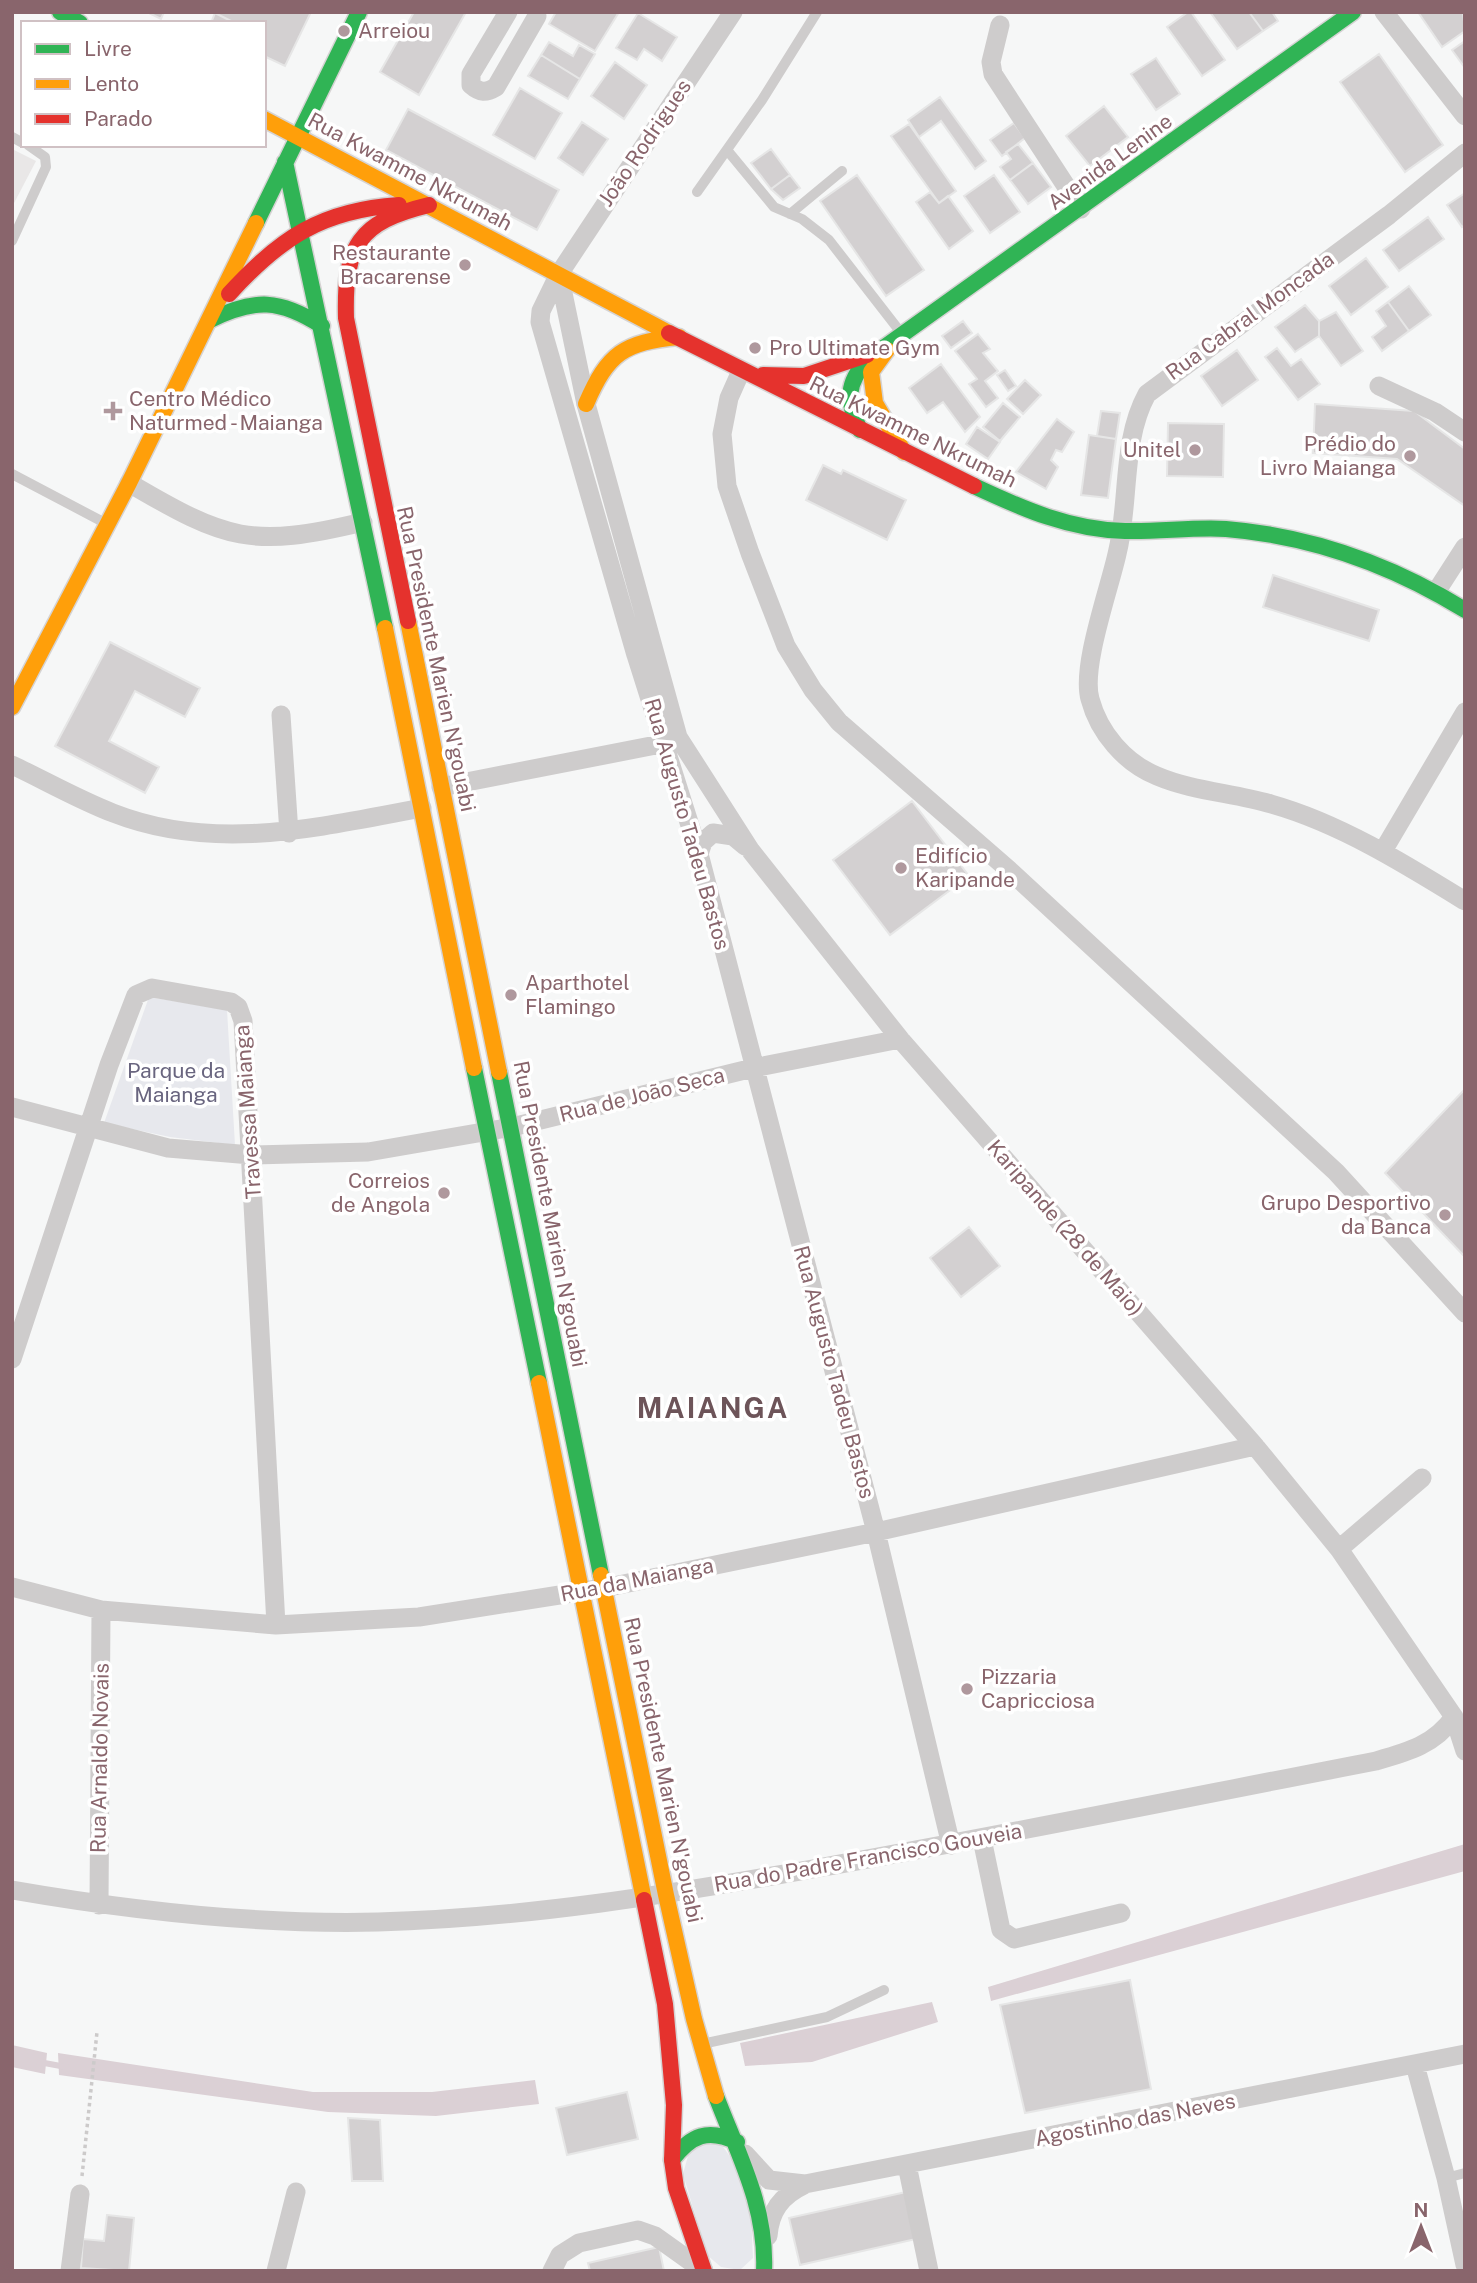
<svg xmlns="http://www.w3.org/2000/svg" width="1477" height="2283" font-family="'Public Sans',sans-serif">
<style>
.built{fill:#e9e7e7}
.green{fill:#e7e8ed}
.water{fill:#dbd0d5}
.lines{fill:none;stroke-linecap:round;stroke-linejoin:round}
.stream{stroke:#dbd0d5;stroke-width:6}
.building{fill:#d3d0d1;stroke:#e6e6e6;stroke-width:2}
.fast-casing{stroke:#d5d3d3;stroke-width:19}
.slow-casing{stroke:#d5d3d3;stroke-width:19}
.jam-casing{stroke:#d5d3d3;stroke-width:19}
.path{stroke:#cccaca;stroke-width:3.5;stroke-dasharray:3.5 3.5;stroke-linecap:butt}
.lane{stroke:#cecccc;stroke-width:10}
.street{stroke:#cecccc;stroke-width:19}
.fast{stroke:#30b455;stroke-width:16}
.slow{stroke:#ff9f0a;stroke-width:16}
.jam{stroke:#e5322d;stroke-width:16}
.poi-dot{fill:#af989d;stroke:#fff;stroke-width:2.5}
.labels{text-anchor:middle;stroke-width:7;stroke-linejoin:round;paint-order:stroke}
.poi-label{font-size:21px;fill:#89656c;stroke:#fff;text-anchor:start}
.street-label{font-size:21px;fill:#89656c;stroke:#fff}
.park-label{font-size:21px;fill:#69657f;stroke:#fff}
.district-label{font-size:28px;font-weight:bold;letter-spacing:2px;fill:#6d5459;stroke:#fff}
</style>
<rect width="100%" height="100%" fill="#f6f7f7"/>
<path class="built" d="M12 149 36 161 12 207Z"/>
<path class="green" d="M149 997 227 1010 235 1145 170 1137 104 1123Z
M720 2143C753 2184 751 2208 753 2258L740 2270 721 2267 707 2255 683 2174 691 2145Z"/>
<path class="water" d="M1465 1844V1871L991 2001 988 1987Z
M932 2002 938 2022 812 2062 745 2066 740 2043Z
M12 2045 47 2053 45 2074 12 2067Z
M58 2053 313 2092H432L535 2080 539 2104 436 2116 328 2112 59 2075Z"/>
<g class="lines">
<path class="stream" d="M39 2062 66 2067"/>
</g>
<path class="building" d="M147 12H164L161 19Z
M311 12 285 66 264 56V23H235L215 13Z
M414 12H466L419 95 380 72Z
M556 12H619L595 51 549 24Z
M1188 12H1191L1225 60 1202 76 1167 27Z
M1210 12H1249L1263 31 1237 49Z
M1249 12H1272L1278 21 1263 31Z
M1418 12H1463L1465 31 1442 47Z
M215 13 235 23H211Z
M638 13 677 37 662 61 644 49 637 60 616 48Z
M1465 41V68L1452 50Z
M549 42 573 56 579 45 595 54 580 79 541 55Z
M1379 54 1443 145 1405 172 1340 82Z
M541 55 580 79 568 99 528 76Z
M1156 58 1180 94 1156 110 1131 74Z
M615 62 647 85 624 119 591 96Z
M520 88 562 113 535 159 493 135Z
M940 97 986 161 975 169 941 121 919 137 908 120Z
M1104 106 1128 137 1090 166 1066 136Z
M408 109 559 190 537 230 386 150Z
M582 122 608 139 583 175 558 158Z
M1014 123 1025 138 1002 156 990 140Z
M909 124 956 191 939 203 891 136Z
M1018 144 1033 163 1010 180 1000 167 1011 159 1006 152Z
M771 149 790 175 771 189 751 163Z
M1033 163 1051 187 1028 204 1010 180Z
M790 175 800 188 783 200 771 189Z
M857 175 924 270 886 296 820 201Z
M994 175 1020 212 990 233 964 196Z
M930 192 939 203 948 196 973 231 949 249 916 202Z
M1465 193V225L1462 227 1447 205Z
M1428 217 1444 239 1399 271 1383 250Z
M1366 258 1388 287 1351 315 1329 286Z
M1409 286 1431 315 1409 331 1388 302Z
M1388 302 1409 331 1382 351 1372 337 1386 326 1376 311Z
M1305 305 1319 321V336L1295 352 1275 327Z
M1336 312 1363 351 1341 366 1319 336V321Z
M963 321 972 333 951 348 942 336Z
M978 334 990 349 983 353 998 371 985 381 998 398 986 407 969 384 977 379 955 351Z
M1277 348 1291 366 1301 359 1320 384 1298 400 1265 357Z
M1237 350 1258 380 1222 406 1201 376Z
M941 364 980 417 965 432 943 402 927 413 909 388Z
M1005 370 1016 386 1008 391 997 375Z
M1025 380 1041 395 1023 414 1007 399Z
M1003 403 1020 417 1000 441 983 427Z
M1315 404 1414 411 1465 449V506L1397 459 1313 453Z
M1101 411 1120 413 1116 439 1097 436Z
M1057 419 1074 432 1062 452 1056 450 1051 460 1058 467 1046 489 1016 472Z
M1168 423 1224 424 1223 477 1167 476Z
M977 427 1000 442 988 459 966 444Z
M1089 435 1116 439 1108 498 1081 495Z
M823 465 841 474 843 470 906 500 887 540 806 500Z
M1273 575 1379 610 1369 641 1263 607Z
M110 642 200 688 185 717 135 691 109 741 159 767 145 793 55 746Z
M912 801 969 876 890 935 833 860Z
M1465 1089V1257L1385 1173Z
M969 1227 1000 1266 961 1297 930 1258Z
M1130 1980 1151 2089 1025 2113 1000 2005Z
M627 2092 638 2139 567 2155 556 2108Z
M348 2118 380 2120 383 2181H352Z
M906 2192 916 2239 800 2265 789 2218Z
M107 2215 134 2218 129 2271 81 2268 83 2239 104 2241Z
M659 2247 664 2271H590L588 2263Z"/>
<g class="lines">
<g class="fast-casing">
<path id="fast" d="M60 12 80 23
M285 162 385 628
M256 223 359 12
M210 320C255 298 280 299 322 326
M860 430C846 401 846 383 868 359L1353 12
M974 486C1023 509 1071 530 1125 531 1159 532 1193 527 1226 529 1312 536 1392 565 1465 610
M474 1068 539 1383
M499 1072 601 1575
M716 2096C738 2154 767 2207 764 2271
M672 2160C691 2135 708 2128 737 2142"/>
</g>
<g class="slow-casing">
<path id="slow" d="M264 119 669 333
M887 350 871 372 875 403 904 452
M586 404C608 353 624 342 679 337
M408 621 499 1072
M385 628 474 1068
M12 707 129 483 256 223
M539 1383 644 1900
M601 1575 666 1895 694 2019 716 2096"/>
</g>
<g class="jam-casing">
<path id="jam" d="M229 294C280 238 322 210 399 205
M669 333 974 486
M763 375 804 376 867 355
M408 621 346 318C344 246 358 222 429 205
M644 1900 665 2004 674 2105 672 2160 676 2188 704 2271"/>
</g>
<path class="path" d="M82 2176 97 2032"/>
<path class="lane" d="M12 137 23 143
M727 150 774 207 802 219 829 240 902 334
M697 192 762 100 817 12
M790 214 842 171
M12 241 46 167 45 157 28 145
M12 474 107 524
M702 2044 827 2017 884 1990
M1446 2178 1465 2173"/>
<path class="street" d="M508 12 471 74V85C480 93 486 93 496 87L537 16 536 12
M733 12 559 274 541 311 540 322 636 655 699 854 876 1532 951 1845
M1384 12 1465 116
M1000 25 991 62 993 74 1081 209
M1465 153 1389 215 1147 394C1121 441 1130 503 1117 554 1109 590 1081 667 1090 699 1099 733 1125 763 1157 776 1192 791 1234 793 1271 804 1339 823 1405 864 1465 901
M559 274 586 404 678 737 751 851 900 1039 1255 1446 1339 1549 1454 1717 1465 1751
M741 371 729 398 722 434 727 486 750 553 786 646 813 690 839 722 1009 870 1336 1172 1465 1313
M1379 386 1435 412 1465 432
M129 483C226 540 251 549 363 522
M1436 592 1465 547
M281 715 289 833
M12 765C46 781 79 800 113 813 215 853 319 827 422 808
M441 787 666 743
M1383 851 1465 712
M699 854 703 842 713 833 733 836 745 846
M12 1107 168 1148 251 1155 368 1152 512 1127 753 1068 900 1039
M12 1359 109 1065 136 995 152 988 231 1002 238 1007 243 1021 276 1625
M1339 1549 1422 1478
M12 1587 101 1610 276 1625 419 1617 604 1588 876 1532 1255 1446
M982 1839 1001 1930 1014 1939 1121 1913
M12 1890C133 1911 255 1925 378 1922 527 1918 671 1894 818 1868 1004 1835 1190 1797 1376 1761 1408 1752 1434 1745 1454 1717
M99 1905 101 1610
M1415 2065 1446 2178 1465 2265
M745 2154 769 2180 805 2184 1465 2054
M907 2165 929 2271
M768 2236C770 2211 781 2196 804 2185
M70 2271 80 2194
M276 2271 296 2192
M552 2271 560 2255 579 2243 638 2230 655 2236 704 2271"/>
<use href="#fast" class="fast"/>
<use href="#slow" class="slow"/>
<use href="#jam" class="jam"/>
</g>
<g class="poi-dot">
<circle cx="344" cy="31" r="7"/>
<circle cx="465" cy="265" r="7"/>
<circle cx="755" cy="348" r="7"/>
<path d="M109.5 400.5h7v7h7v7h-7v7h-7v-7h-7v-7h7z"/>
<circle cx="1195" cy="450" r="7"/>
<circle cx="1410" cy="456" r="7"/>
<circle cx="901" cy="868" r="7"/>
<circle cx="511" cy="995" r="7"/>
<circle cx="444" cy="1193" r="7"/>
<circle cx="1445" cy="1215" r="7"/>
<circle cx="967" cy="1689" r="7"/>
</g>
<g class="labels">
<g class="poi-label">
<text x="358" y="38">Arreiou</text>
<text x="451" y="260" text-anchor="end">Restaurante<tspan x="451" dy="24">Bracarense</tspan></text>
<text x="769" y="355">Pro Ultimate Gym</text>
<text x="129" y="406">Centro Médico<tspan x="129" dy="24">Naturmed - Maianga</tspan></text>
<text x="1396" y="451" text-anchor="end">Prédio do<tspan x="1396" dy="24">Livro Maianga</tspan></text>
<text x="1181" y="457" text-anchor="end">Unitel</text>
<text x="915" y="863">Edifício<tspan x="915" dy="24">Karipande</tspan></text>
<text x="525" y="990">Aparthotel<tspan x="525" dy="24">Flamingo</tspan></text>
<text x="430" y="1188" text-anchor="end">Correios<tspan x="430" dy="24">de Angola</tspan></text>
<text x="1431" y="1210" text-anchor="end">Grupo Desportivo<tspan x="1431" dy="24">da Banca</tspan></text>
<text x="981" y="1684">Pizzaria<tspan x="981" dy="24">Capricciosa</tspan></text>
</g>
<g class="street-label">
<text transform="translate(645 143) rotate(-56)" y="7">João Rodrigues</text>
<text transform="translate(1110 162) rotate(-36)" y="7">Avenida Lenine</text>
<text transform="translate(410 172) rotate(28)" y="7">Rua Kwamme Nkrumah</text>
<text transform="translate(1250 316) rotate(-36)" y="7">Rua Cabral Moncada</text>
<text transform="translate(913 432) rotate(26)" y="7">Rua Kwamme Nkrumah</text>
<text transform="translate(436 659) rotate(78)" y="7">Rua Presidente Marien N'gouabi</text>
<text transform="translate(687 824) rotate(74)" y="7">Rua Augusto Tadeu Bastos</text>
<text transform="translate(642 1095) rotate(-14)" y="7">Rua de João Seca</text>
<text transform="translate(248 1112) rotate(-94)" y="7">Travessa Maianga</text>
<text transform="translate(550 1214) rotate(79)" y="7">Rua Presidente Marien N'gouabi</text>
<text transform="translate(1065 1228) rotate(49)" y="7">Karipande (28 de Maio)</text>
<text transform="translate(834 1372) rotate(75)" y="7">Rua Augusto Tadeu Bastos</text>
<text transform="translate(637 1580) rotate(-11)" y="7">Rua da Maianga</text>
<text transform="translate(100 1758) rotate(-89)" y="7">Rua Arnaldo Novais</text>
<text transform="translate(663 1770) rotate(78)" y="7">Rua Presidente Marien N'gouabi</text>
<text transform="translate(868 1858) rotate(-10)" y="7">Rua do Padre Francisco Gouveia</text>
<text transform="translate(1135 2120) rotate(-11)" y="7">Agostinho das Neves</text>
</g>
<g class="park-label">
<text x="176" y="1078">Parque da<tspan x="176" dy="24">Maianga</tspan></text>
</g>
<g class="district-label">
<text x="713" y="1418">MAIANGA</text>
</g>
</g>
<rect width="1477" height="2283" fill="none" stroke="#89656c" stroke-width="28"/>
<rect x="21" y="21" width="245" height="126" fill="#ffffff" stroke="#d0c1c4" stroke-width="2"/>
<rect x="35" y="44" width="35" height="10" fill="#30b455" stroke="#d0c1c4" stroke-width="2"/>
<text x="84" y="56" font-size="21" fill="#89656c">Livre</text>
<rect x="35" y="79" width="35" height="10" fill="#ff9f0a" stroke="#d0c1c4" stroke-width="2"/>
<text x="84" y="91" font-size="21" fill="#89656c">Lento</text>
<rect x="35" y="114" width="35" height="10" fill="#e5322d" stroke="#d0c1c4" stroke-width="2"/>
<text x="84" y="126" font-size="21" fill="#89656c">Parado</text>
<g transform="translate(1421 2227)" stroke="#ffffff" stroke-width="5" paint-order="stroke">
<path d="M0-5L12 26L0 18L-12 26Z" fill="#89656c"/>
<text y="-10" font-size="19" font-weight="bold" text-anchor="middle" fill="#89656c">N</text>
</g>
</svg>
